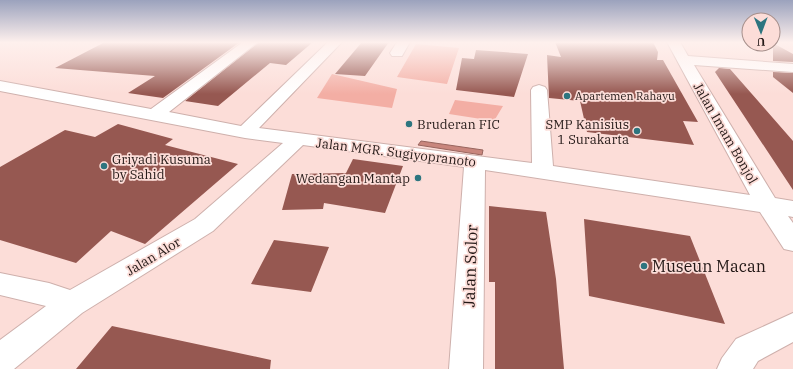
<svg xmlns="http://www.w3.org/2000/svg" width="793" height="369" font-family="'IBM Plex Serif',serif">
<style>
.green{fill:#f3aea4}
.water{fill:#c9867d;stroke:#98655e}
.building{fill:#965851}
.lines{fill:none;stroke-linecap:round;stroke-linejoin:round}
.minor-casing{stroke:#ceb0ac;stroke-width:2}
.minor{fill:#fff;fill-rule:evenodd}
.poi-dot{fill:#2d757f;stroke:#fcddd8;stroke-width:1.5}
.labels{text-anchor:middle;stroke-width:3.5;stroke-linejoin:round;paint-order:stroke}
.far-poi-label{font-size:11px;fill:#241917;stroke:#fcddd8;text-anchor:start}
.poi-label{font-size:13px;fill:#241917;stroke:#fcddd8;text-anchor:start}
.street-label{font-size:13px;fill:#241917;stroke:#fcddd8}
.near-street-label{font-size:16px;fill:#241917;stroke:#fcddd8}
.near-poi-label{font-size:16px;fill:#241917;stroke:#fcddd8;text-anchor:start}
</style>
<rect width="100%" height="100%" fill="#fcddd8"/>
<path class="green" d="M416 44 459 48 447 84 397 77Z
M332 74 397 89 392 108 317 98Z
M455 100 503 106 494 121 449 114Z"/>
<path class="water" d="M421 141 483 150 482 155 418 145Z"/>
<path class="building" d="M105 42H240L163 98 128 93 155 76 55 68Z
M259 42H313L286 65 270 63 218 106 185 101Z
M362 42H389L365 76 335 74Z
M555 42H653L658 52 657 60H663L698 122 683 121 694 145 587 132 580 101 549 98 547 55 561 57Z
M773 43 793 54V62L773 61Z
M476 50 528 54 514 97 456 90 462 58 474 59Z
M719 68 730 69 793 141V190L715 72Z
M773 72 793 73V93L773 77Z
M118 124 173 139 165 145 238 164 145 244 111 231 76 263 0 240V167L65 130 95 137Z
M353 159 403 166 385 213 324 203 323 209 282 210 292 174 346 173Z
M489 206 546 212 556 279 564 369H495V282H489Z
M584 219 690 236 725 324 589 296Z
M274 240 329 247 311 292 251 284Z
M112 326 271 360 270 369H76Z"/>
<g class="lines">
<g class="minor-casing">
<path id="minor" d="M243 42H258L169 112 241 126 328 42H342L259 128 532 163 531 90 533 87 539 85 545 87 547 90 553 166 750 195 667 42H680L688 56 793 64V72L694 65 775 198 793 201V217L788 216 793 223V251L784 249 760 212 485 170 483 369H449L464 167 303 145 213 231 82 313 14 369H0V340L46 306 0 295V273L49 283 70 290 195 219 283 143 245 138 0 91V81L151 109Z
M397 42H410L402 56H392L390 53Z
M793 313V342L758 361 753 369H717L722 358 736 339Z"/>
</g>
<use href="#minor" class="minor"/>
</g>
<linearGradient id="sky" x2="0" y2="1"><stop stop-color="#9ba2bd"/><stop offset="0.45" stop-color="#fef0ed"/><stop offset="1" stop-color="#fef0ed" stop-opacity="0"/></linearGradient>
<rect width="793" height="94" fill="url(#sky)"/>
<g class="poi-dot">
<circle cx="567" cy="96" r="4"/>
<circle cx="409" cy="124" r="4"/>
<circle cx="637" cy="131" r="4"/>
<circle cx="104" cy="166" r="4"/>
<circle cx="418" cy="178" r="4"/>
<circle cx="644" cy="266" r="4"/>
</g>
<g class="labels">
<g class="far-poi-label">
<text x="575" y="100">Apartemen Rahayu</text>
</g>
<g class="poi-label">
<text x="417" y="129">Bruderan FIC</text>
<text x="629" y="129" text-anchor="end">SMP Kanisius<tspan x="629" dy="15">1 Surakarta</tspan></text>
<text x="112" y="164">Griyadi Kusuma<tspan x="112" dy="15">by Sahid</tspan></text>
<text x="410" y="183" text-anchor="end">Wedangan Mantap</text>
</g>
<g class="street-label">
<text transform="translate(726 133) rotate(60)" y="5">Jalan Imam Bonjol</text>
<text transform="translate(396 152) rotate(7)" y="5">Jalan MGR. Sugiyopranoto</text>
<text transform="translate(153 256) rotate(-31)" y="5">Jalan Alor</text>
</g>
<g class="near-street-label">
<text transform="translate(470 266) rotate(-88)" y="6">Jalan Solor</text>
</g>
<g class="near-poi-label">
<text x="652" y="272">Museun Macan</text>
</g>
</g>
<g transform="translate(761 32) rotate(179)"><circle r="19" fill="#fcddd8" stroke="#a68f8b"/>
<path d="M0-3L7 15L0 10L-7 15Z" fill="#2d757f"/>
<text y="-6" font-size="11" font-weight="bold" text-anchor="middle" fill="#241917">U</text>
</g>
</svg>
